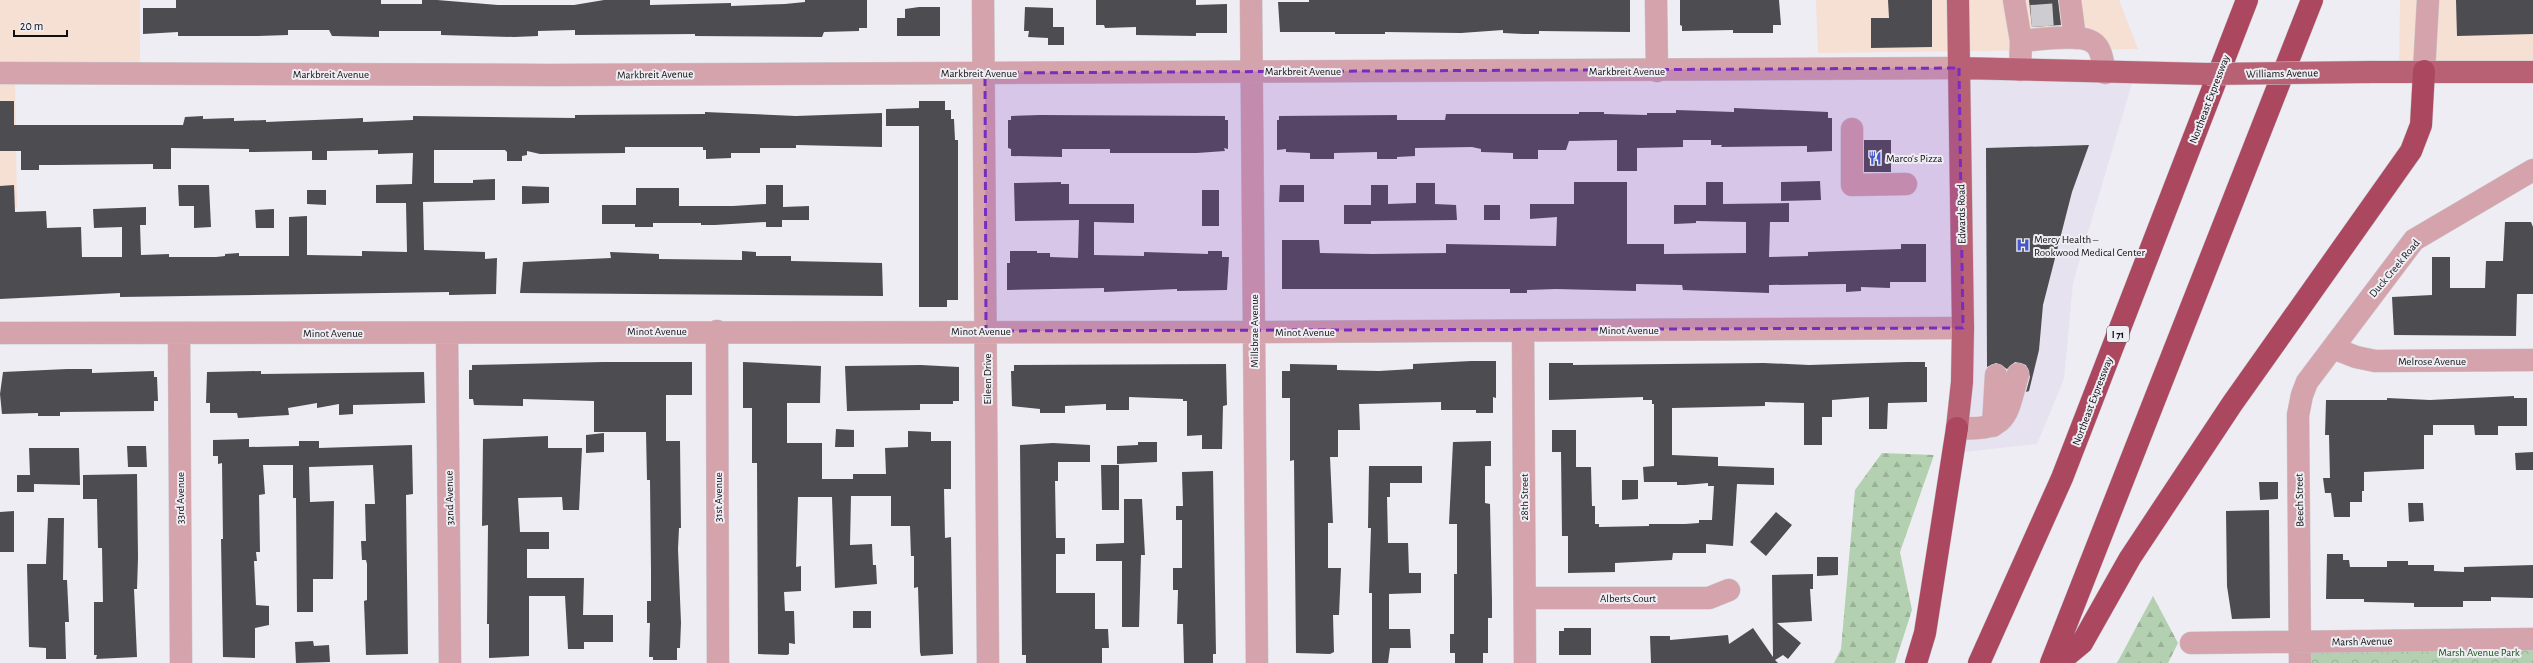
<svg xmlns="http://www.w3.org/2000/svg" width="2533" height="663" font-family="'Alegreya Sans',sans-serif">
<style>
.commercial{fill:#f6dfd3}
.built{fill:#e6e2f0}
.forest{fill:url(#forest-firs)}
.park{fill:url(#park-crowns)}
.building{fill:#4d4c51}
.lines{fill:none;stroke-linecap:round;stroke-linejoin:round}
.minor-tunnel{stroke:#cdccd1;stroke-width:22;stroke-dasharray:22 11;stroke-linecap:butt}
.minor-casing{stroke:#cacacf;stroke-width:23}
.major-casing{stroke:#cacacf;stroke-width:23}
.highway-casing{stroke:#cacacf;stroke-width:23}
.minor{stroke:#d5a3ab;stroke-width:22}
.major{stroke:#b96174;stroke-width:22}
.highway{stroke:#ac4760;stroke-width:22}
.major-bridge-casing{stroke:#cacacf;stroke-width:23;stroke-linecap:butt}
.major-bridge{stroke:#b96174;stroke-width:22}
.marked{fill:#7b2cbf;fill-opacity:0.2;stroke:#7b2cbf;stroke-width:3;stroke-dasharray:8 5;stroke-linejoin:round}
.labels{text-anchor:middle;stroke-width:4;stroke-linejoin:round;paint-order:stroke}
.shield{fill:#eeedf3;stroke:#535256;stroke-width:1}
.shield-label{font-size:10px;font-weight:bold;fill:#101012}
.street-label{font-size:11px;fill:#101012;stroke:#eeedf3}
.poi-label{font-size:11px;fill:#101012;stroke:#eeedf3;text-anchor:start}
.park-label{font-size:11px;fill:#19511a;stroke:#eeedf3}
</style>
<defs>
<pattern id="forest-firs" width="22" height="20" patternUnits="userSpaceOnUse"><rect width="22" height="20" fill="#b3d1b1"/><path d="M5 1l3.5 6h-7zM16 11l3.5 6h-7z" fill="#99b297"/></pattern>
<pattern id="park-crowns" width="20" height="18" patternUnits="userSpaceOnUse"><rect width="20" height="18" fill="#b3d1b1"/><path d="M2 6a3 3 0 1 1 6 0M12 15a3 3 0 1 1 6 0" fill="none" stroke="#99b297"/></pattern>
</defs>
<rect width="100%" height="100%" fill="#eeedf3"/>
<path class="commercial" d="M0 0H140V73H15L17 208H0Z
M1816 0H2119L2138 49 1818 53Z
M2400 0H2533V72H2399Z"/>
<path class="built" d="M1959 68 2135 73 2073 283 2064 379 2037 444 1965 452 1957 428Z"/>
<path class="forest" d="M1882 453 1934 455 1900 552 1912 610 1895 663H1834L1841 649 1855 490Z
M2153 596 2178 643 2168 663H2117Z"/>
<path class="park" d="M2533 639V663H2300V642Z"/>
<path class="building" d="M176 0H381V4H422V0H437L498 5H574L604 0H650V5L731 3V6L785 4 805 2V0H867V28H859V31L824 32 822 37 695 36V34L575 35V30L538 31V36L514 37 441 35V31H379V37L332 36 329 30H288V35L258 36H178V32L143 34V8H176Z
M1096 0H1196V5L1227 4V33H1196V36L1136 35V27L1105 28 1104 25H1096Z
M1309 0H1630V32L1539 31V34H1523L1503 33V30L1461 33 1385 32V34H1335V32H1280L1278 2H1309Z
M1680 0H1779L1781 25H1773V33H1733V30L1682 31V26L1680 25Z
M1888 0H1932V47L1871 48V18H1889Z
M2029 0H2058L2061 25 2032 27Z
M2456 0H2533V34L2457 36Z
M919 7H940V36H897V18H905V9Z
M1025 7 1053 8V27H1064V45H1048V38L1028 37 1029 31H1024Z
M0 101H14V125H183L185 117 203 116V119L234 118V121L266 120V122L363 118V122L413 120V116L575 118V115L705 114V112L796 116 882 113V147L796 145V148H760V153H731V158L706 159V150H703V147H625V153L540 154 527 151V155L522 156V161H507V152L505 150H434V183H473V180L495 179V200L423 202 424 250 485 252V259L497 258 496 294 449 295V292L120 297V293L0 299V186L14 185 15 212 46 211 47 228 81 227 82 257H122V227L94 228 93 209 146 207V225H140L141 255 169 254V257H216L225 256V254L239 253V256H289V217L307 216V255L362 256V251L407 252 406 203H376V185L412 184 413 153 378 154V150L327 151V160H312V151L249 152V149L171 148V169H153V164L55 165H39V170H21V151H0Z
M919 101H945V110H951V119H954L955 140H958V300H947V307H919V126H886V109L919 108Z
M1734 108 1828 112V118H1832V151L1807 152V146L1721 147 1722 145H1711V140H1683V147L1637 148V171H1617V140L1569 141 1566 150H1538V159H1513V153L1481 152V149L1472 147 1415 148V156L1397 157V159H1377V152L1334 153V159H1310V153L1286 152V149L1277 150V120H1279V116L1397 115V120H1445L1446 114H1579V112H1604V114L1647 115V113H1676V110L1734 112Z
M1040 115 1225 116V120H1228V149L1224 148 1225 151 1197 153H1110V149H1062V157L1011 156V149L1008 148V120H1011V116Z
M1864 140H1891V172H1864Z
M2089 145 2072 192 2043 305 2039 350 2029 391 2026 392 2030 377 2026 365 2015 362 2007 369 1996 363 1987 367 1986 148Z
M1820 181 1821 200 1781 201V182Z
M1061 182V184H1069V204H1134V223L1094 222V255L1144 256V252L1208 254V251H1222V257H1229L1227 290 1177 291V289L1104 292V288L1007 290V263H1010V251H1037V253H1050V257L1078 258 1079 220 1015 221 1014 183Z
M1574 182H1627V244H1664V254L1746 253V222L1696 221V223L1674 224V205H1706V182H1723V204L1789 203V222H1770L1769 257 1808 256V252L1901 249V244H1926V282H1890V288L1861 287V291L1846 292V284L1769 285V293L1683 290 1682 285 1636 284V291L1556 289 1527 290V293H1510V289H1282V240H1319L1320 253 1373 254 1446 253V244L1556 246 1557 217 1530 219V204H1574Z
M1416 183H1435V204L1456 205 1457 220 1371 221V224H1344V205H1371V185H1388V204L1416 203Z
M178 185H209L211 227 194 228V206H179Z
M766 185H783V207L809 206V220H782V227H766V222L715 225H701V223H653V227H635V224H602V205H636V188H679V206H733L766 204Z
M1280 185H1304V202H1279Z
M522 186 549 187V203L522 204Z
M307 190H326V205L307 204Z
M1202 190H1219V226H1202Z
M1484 205H1500V220H1484Z
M274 209V228H256L255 210Z
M2505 222H2531L2533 227V294H2517L2516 336 2394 335 2392 297 2432 295V257H2450V288H2485L2486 261H2503Z
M742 251 756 252V256H791V261L882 263 883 296 520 293 523 262 611 258 610 252 659 254V259L742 260Z
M1471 361H1496V398L1493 397V413H1476V410H1441V402L1359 404 1360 430H1338V457H1330L1333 523H1328V568H1341L1339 615H1333L1334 652 1330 654 1296 653 1294 460 1290 461V398H1282V371H1290V364L1337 365V370L1379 371 1413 369V364Z
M603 362H692V395H666V441H680L681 528H679L678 549 681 623 680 648H677V660H653V657H649L650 623H647V601H651V571L650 480H647L646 432H594V401L523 399V406L474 405 473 399H469V370H472V365Z
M743 362 821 366 820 403H787V443H822V479H853V474H886L885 448 908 447V431L931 432V441H951V489H944L945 538 951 537 953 654 921 656 920 652 918 587 914 588V556H911L910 526H891V496H851L850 545 872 544 873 565H876L877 584 835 588 832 497H798L796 567 801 566V591L784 592 785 611H794L795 644 789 643V654L787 655 758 654 757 463H752V408H743Z
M1907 362H1925V367H1927V402L1888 403 1887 429H1869V397L1832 400V417H1822V445H1804V403L1765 402V406L1672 408V455L1718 457V466L1774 468V485L1737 484 1733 546 1706 544V553H1673L1672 560 1615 563V572L1568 573V536H1562L1561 452H1552V430H1576V467H1591L1592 506H1595V524H1599V527L1649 526V524H1685L1699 523V520H1712L1714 486H1708V483L1685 485H1677V482H1644L1643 467 1654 466V404H1652V400H1643V397L1549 400V363H1573V365L1764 363 1809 365Z
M1226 364 1227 405 1223 406 1222 449H1202V435L1187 436V401H1183V399L1129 397V410H1106V404L1065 406V413H1040V409L1012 406 1011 371H1014V365Z
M921 365 959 367V401H953V404H920V410L847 411 845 366Z
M67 369H92V373L154 371V377H157L158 401H154V411L60 412V416H38V413L2 414 0 394 3 372Z
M261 371V374L424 372 425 403 353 405V414L339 415V404L317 408V403L288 408 289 415 238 418 237 413H210V403H206L207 372Z
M2514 396V398H2527V426H2498V435H2475L2474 425H2433V435H2424V469L2364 472V491H2362V502H2350V517H2334L2331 493H2325L2323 478H2330L2329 435H2325L2326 400H2387V398L2430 400Z
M836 429 854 430V447H835Z
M604 433V452L586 453V435Z
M548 436V448H582L579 510H563L562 497 518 498 520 532H549V549H527V578H584L583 615H613V642H584V649H568L565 596H529V656L489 658V624H487L488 525 482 526 483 439Z
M249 439V447L299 446V441H319V448L412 445 413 494 406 495 408 654 366 655 364 601 367 600V564L366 560H362L361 541H366L365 504H375L373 465 309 467 310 502 334 501 333 579H313V612H297L296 498H293V465H263L265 494 259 495 260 552H256L257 561H254L256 605 269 606V625L255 628V658L223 657 221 539H223L222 463 218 464V456H213V440Z
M1491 441V466H1485V503L1490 504 1492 600V618H1488V653H1483V663H1455V653H1450V634H1454V574H1457V524H1449L1453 442Z
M1138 442H1157V462L1117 464V446L1138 445Z
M1053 443 1090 445V462H1058V481H1055L1056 538H1065V554H1056V593H1095V629H1108L1109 648H1102V663H1026V655H1022L1020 445Z
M127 446H146L147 467H128Z
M29 448H79L80 485 34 484V492H17V475H30Z
M2533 452V470H2516L2515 453Z
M1101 465H1119V510H1102Z
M1369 466H1422V483H1390V497H1387L1388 543H1408L1409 573H1421V593L1389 594V629H1410L1411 648H1390L1388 663H1372V593H1369L1371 528H1368Z
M1213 471 1216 654H1213V663H1184L1183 624H1177L1178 590H1173V568H1182V520H1176V506H1183L1182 472Z
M137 474 138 558 137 589H134L137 657 96 659 97 655H94V602H103L102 548H98L97 499H83V475Z
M1622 480H1638V499L1622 500Z
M2259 482H2278V499L2260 500Z
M1124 499H1142L1145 555H1141L1139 627H1122V561H1096V544L1124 543Z
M2408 503H2423L2424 521 2409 522Z
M2269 510 2270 618 2232 619 2227 586 2226 511Z
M14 511V552H0V512Z
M1776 512 1792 525 1766 556 1750 542Z
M48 518H64L63 580H67L69 622H65L66 659H46V648L29 647 27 564H46Z
M2327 554H2343V560H2349L2350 567H2387V561H2408V565H2434V571L2464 572V567L2533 565V598L2491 597V601H2463V607H2414V603L2364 602V599H2326Z
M1817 557H1838V575L1817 576Z
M1813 574V589H1810L1812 621 1777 623 1801 643 1788 659 1783 655 1775 660 1778 663H1651L1650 636H1670V640L1728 635 1729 644 1753 628 1773 657 1772 575Z
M853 611H871V628H853Z
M1564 628H1591V655H1559V631H1564Z
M313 641 314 646 329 645 330 662 296 663 295 642Z"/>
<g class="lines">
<path class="minor-tunnel" d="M2031 16 2060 14"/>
<g class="minor-casing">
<path id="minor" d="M983 0 988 663
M1251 0 1257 663
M1656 0 1657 71
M2014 0 2021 41
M2070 0 2075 38
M2020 70 2021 41C2038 40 2083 32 2095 44 2102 50 2103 64 2105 73
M2424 71 2428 0
M0 73 548 75 1959 68
M1852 129V185L1906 184
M717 331 718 663
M1523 331 1525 663
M0 333 1270 332 1963 328
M179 333 181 663
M447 333 450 663
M2333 348 2356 357 2375 361 2533 360
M1993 426 1996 375
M1957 428C2008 431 2006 418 2018 374
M1525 598H1709L1729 590
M2191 643 2533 639
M2300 663 2298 415 2302 395 2307 382 2414 240 2533 170"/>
</g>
<g class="major-casing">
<path id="major" d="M1959 68 2207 74
M2370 72H2533
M1957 428 1962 382 1963 328 1958 0"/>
</g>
<g class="highway-casing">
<path id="highway" d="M1916 663 1925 633 1957 428
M1979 663 2062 478 2247 0
M2051 663 2312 0
M2058 663 2082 643 2130 558 2232 404 2411 151 2421 125 2424 71"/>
</g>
<use href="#minor" class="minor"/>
<use href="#major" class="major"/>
<use href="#highway" class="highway"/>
<g class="major-bridge-casing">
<path id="major-bridge" d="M2207 74 2370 72"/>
</g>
<use href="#major-bridge" class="major-bridge"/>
</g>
<path class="marked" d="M1959 68 1963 328 986 331 985 73Z"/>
<defs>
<g id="restaurant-bare" transform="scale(1.08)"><path d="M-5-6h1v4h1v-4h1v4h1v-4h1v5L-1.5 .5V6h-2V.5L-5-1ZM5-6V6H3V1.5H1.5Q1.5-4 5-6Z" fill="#4555ca" stroke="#eeedf3" stroke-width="2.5" paint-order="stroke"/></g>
<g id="hospital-bare" transform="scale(1.08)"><path d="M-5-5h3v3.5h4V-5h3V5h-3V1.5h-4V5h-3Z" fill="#4555ca" stroke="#eeedf3" stroke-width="2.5" paint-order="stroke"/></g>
</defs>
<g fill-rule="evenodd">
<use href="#restaurant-bare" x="1875" y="158"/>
<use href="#hospital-bare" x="2023" y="245"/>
</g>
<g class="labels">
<rect class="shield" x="2107" y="326" width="22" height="16" rx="3"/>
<g class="shield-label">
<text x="2118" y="338">I 71</text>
</g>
<g class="street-label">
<text x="1303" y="75">Markbreit Avenue</text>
<text x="1627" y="75">Markbreit Avenue</text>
<text x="979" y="77">Markbreit Avenue</text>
<text transform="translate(2282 73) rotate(-1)" y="4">Williams Avenue</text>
<text x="331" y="78">Markbreit Avenue</text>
<text transform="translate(655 74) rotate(-1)" y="4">Markbreit Avenue</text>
<text transform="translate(2209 99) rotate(-69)" y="4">Northeast Expressway</text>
<text transform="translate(1961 214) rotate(-91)" y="4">Edwards Road</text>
<text transform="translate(2394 268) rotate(-50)" y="4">Duck Creek Road</text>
<text x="1629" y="334">Minot Avenue</text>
<text x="657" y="335">Minot Avenue</text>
<text x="981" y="335">Minot Avenue</text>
<text transform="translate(1254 331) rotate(-90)" y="4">Millsbrae Avenue</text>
<text x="1305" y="336">Minot Avenue</text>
<text x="333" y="337">Minot Avenue</text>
<text x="2432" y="365">Melrose Avenue</text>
<text transform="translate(987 379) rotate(-90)" y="4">Eileen Drive</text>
<text transform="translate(2092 401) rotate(-69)" y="4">Northeast Expressway</text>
<text transform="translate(718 497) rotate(-90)" y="4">31st Avenue</text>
<text transform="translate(1524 497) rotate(-90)" y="4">28th Street</text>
<text transform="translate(180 498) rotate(-90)" y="4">33rd Avenue</text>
<text transform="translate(449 498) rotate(-91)" y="4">32nd Avenue</text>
<text transform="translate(2299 500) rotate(-91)" y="4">Beech Street</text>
<text x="1628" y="602">Alberts Court</text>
<text transform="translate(2362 641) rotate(-1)" y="4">Marsh Avenue</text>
</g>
<g class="poi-label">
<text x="1886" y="162">Marco's Pizza</text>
<text x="2034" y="243">Mercy Health –<tspan x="2034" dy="13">Rookwood Medical Center</tspan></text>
</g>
<g class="park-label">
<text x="2479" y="656">Marsh Avenue Park</text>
</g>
</g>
<path d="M14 30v6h53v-6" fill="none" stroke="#101012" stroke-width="2"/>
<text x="20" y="30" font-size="12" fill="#101012" stroke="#eeedf3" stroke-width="3" paint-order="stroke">20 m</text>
</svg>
